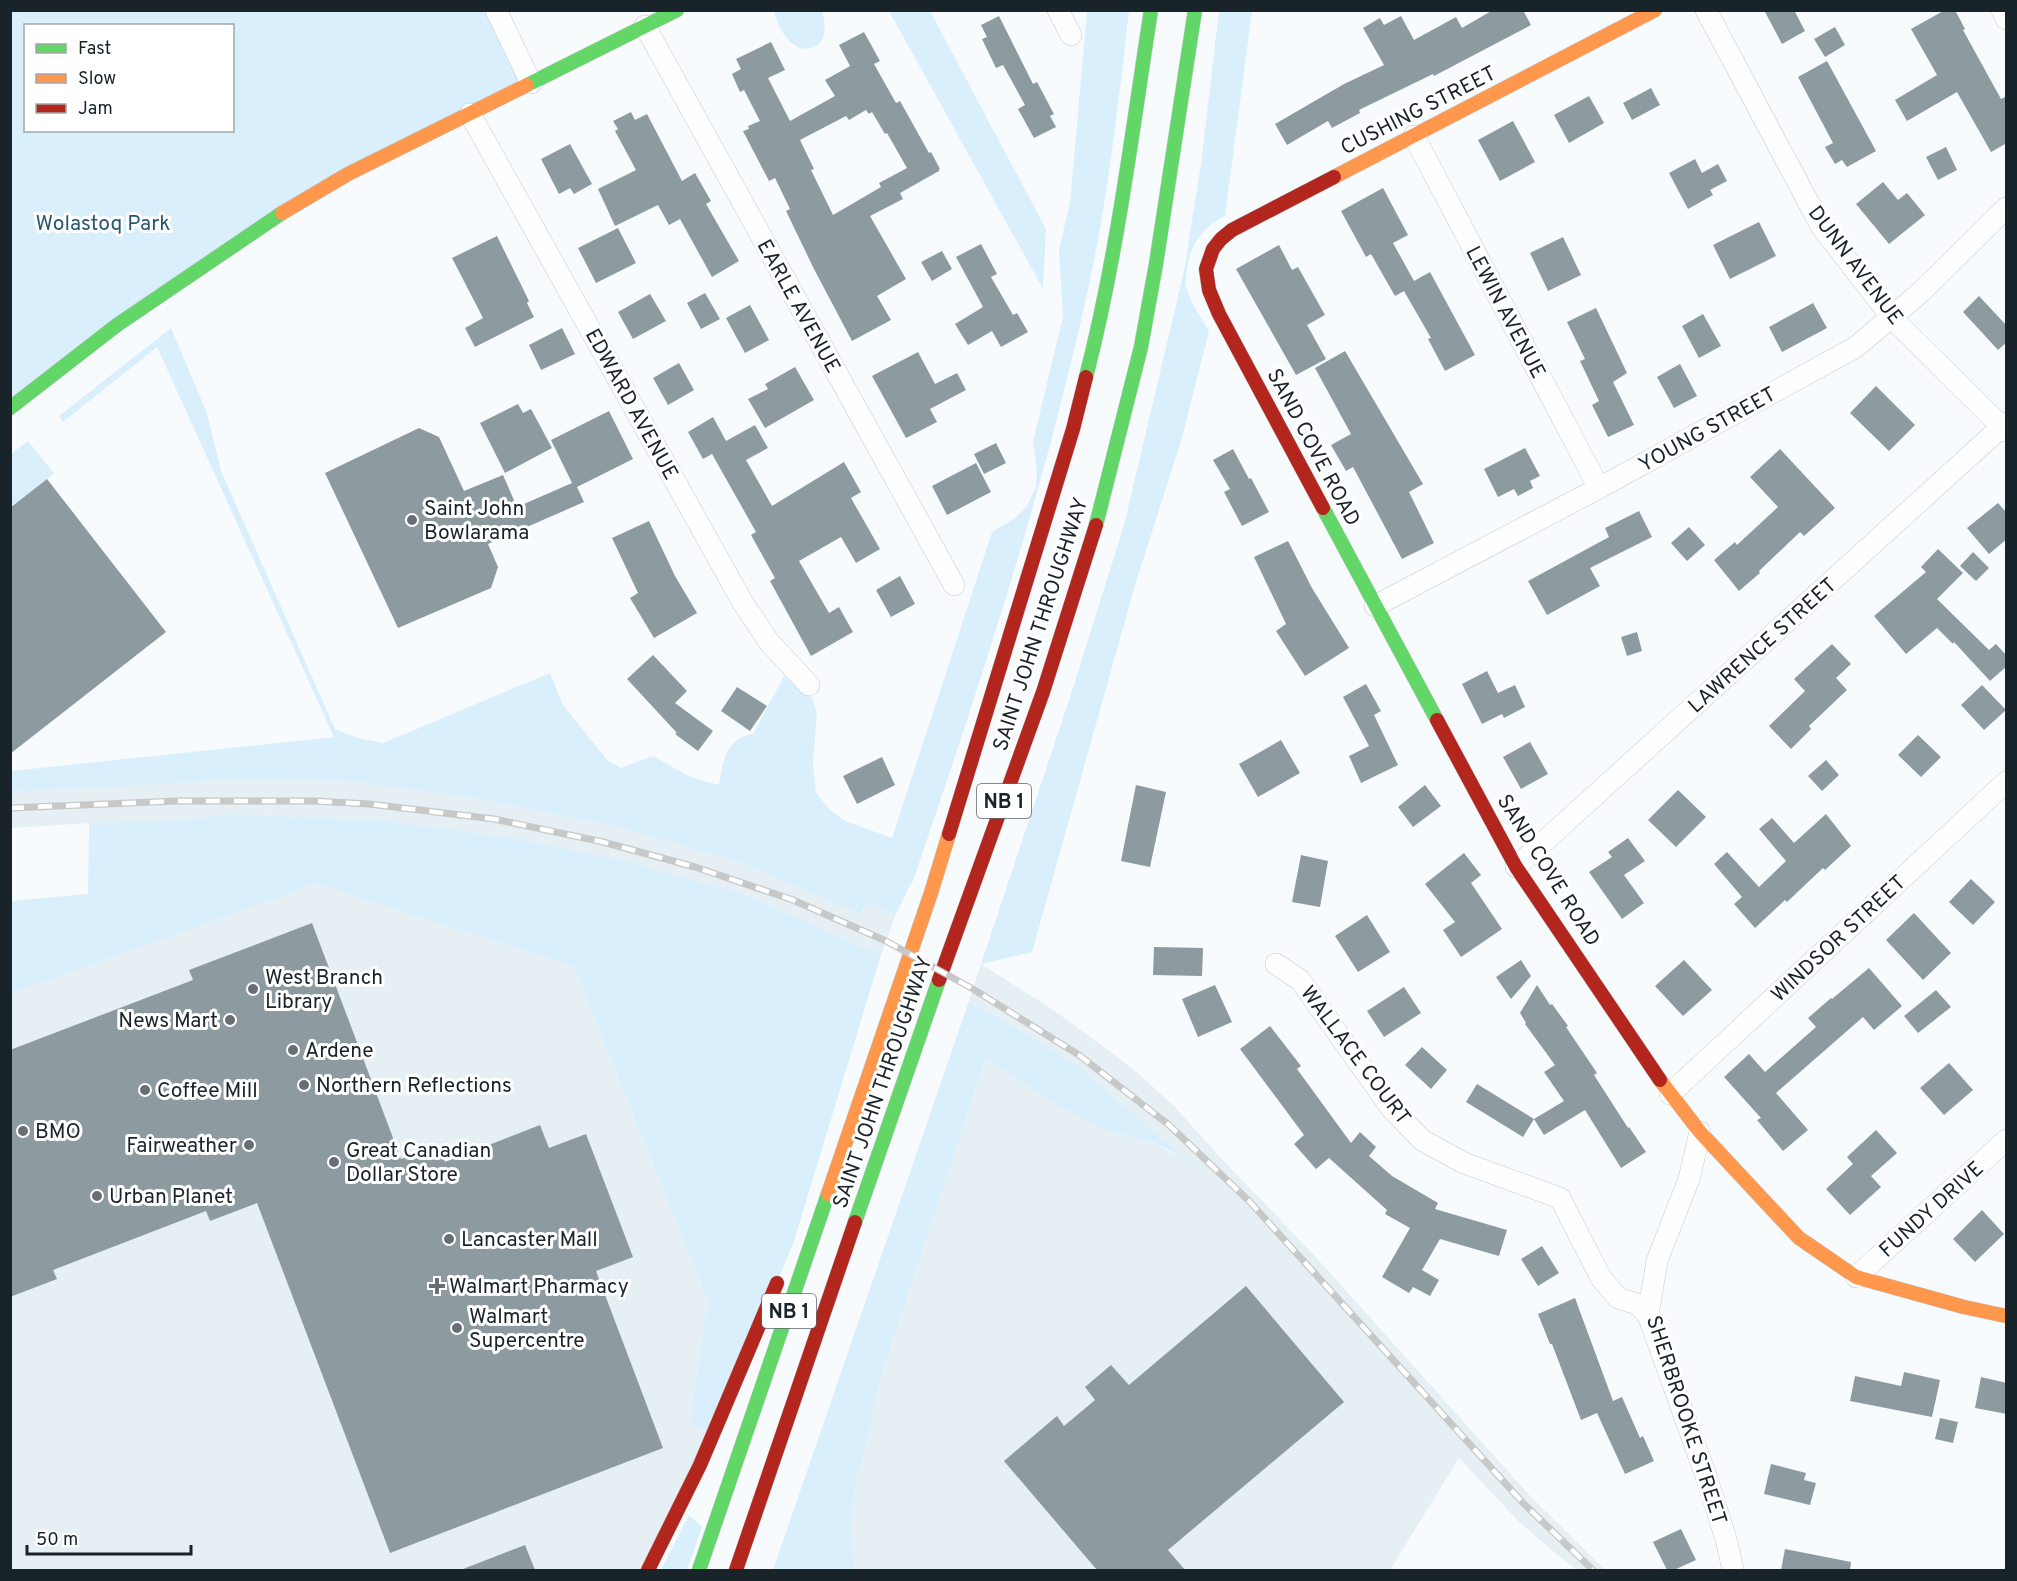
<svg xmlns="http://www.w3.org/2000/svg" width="2017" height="1581" font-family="Overpass,sans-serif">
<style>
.built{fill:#e5eff4}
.green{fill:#daeffc;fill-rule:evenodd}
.building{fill:#8d9ba1;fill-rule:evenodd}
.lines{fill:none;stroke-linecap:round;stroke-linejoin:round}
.street-casing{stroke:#c4cbcf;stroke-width:22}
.fast-casing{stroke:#c4cbcf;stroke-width:15}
.slow-casing{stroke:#c4cbcf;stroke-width:15}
.jam-casing{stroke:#c4cbcf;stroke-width:15}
.street{stroke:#fefeff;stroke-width:21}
.fast{stroke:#63d668;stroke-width:14}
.slow{stroke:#ff974d;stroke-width:14}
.jam{stroke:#b3261e;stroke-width:14}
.rail-casing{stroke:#c7c8c8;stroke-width:7}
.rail{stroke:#fff;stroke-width:4.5;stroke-dasharray:14;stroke-linecap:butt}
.poi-dot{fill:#676f74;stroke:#fff;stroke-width:2}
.labels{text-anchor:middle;stroke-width:6;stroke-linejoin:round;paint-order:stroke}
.shield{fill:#fff;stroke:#5e666a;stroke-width:1.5}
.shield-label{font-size:20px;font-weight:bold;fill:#19242a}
.street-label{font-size:21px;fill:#19242a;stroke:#fff}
.park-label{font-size:21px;fill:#29576f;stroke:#fff}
.poi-label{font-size:21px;fill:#19242a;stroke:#fff;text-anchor:start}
</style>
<rect width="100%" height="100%" fill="#f8fbfd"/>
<path class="built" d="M234 780 350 781 472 798 618 827 741 863 862 914 868 902 895 916 881 955 746 895 514 838 382 820 231 814 179 820 89 823 11 828V792Z
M316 884 573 966 708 1300 689 1424 716 1433 648 1570H11V994Z
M981 964 1049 1007 1111 1052 1140 1075 1174 1106 1219 1156 1314 1255 1530 1496 1605 1570H1576L1521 1524 1459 1458 1390 1570H855L851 1519 857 1477 863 1458 882 1373 986 1059 1058 1106 1107 1131 1151 1142 1186 1160 1020 1030 969 1001Z"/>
<path class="green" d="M11 11H496L531 83 348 174 11 408ZM26 26H232V130H26Z
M774 11H823C823 18 826 27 824 35 822 42 818 46 811 48 791 54 778 27 774 11Z
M889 11H930L1046 229 1043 289Z
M1087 11H1129C1119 99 1109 188 1091 276 1047 482 981 682 913 881L909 887 895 916 868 902 861 914 741 863 618 827 472 798 350 781 234 780 11 792V771L334 737 157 347 63 422 59 416 171 328 207 413 221 471 335 729 357 738 383 743 550 673 563 705 608 761 621 768 653 756 690 777 719 785C722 764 726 737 753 734L784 676 812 698 817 713 813 765 816 792 829 809 845 821 892 838 992 532 1015 518 1026 508 1036 487 1037 472 1033 442 1063 316 1059 249 1070 203Z
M1219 11H1252L1225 216C1202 228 1189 245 1187 271 1186 277 1185 284 1187 290 1192 304 1202 319 1209 332L1181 441 1136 582 1032 952 981 964 1072 691 1124 525 1184 271 1201 164Z
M28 441 54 473 11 508V454Z
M231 814 382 820 514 838 621 860 746 895 881 955 794 1241 716 1433 689 1424 708 1300 573 966 316 884 11 994V901L88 894 89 823 179 820Z
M969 1001 1020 1030 1076 1065 1197 1169 1173 1152 1152 1142 1107 1131 1058 1106 986 1059 882 1373 863 1458 857 1477 851 1519 855 1570H773Z
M689 1515 702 1527 687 1570H661Z"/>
<path class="building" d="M1493 10H1523L1531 25 1434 76 1433 74 1359 110 1360 113 1332 128 1328 121 1287 145 1275 124 1344 84 1384 65 1363 28 1380 18 1384 25 1401 16 1414 40 1456 17 1462 28Z
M1764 10H1794L1805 31 1782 44Z
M1945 10H1955L1965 29 1963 30 2001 99 2007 96V143L1991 152 1957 92 1907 121 1895 100 1937 75 1911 29Z
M999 16 1033 84 1037 82 1054 114 1050 116 1056 127 1034 138 1018 109 1025 105 1003 65 996 68 982 39 987 37 981 25Z
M1835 27 1845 45 1825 57 1814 39Z
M864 32 880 61 874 64 896 103 900 101 929 153 931 152 940 169H939V171L900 193 903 199 870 216 906 279 877 296 891 320 852 341 814 269 786 211 790 209 775 178 769 181 743 131 749 129 748 126 760 121 744 90 740 92 732 74 741 69 736 59 771 42 785 70 768 78 790 121 835 96 825 80 850 66 839 45ZM866 110 869 114 872 112 885 134 887 133 907 168 879 183 881 187 833 215 811 170 814 169 800 140 846 116 849 120Z
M1827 61 1876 151 1847 167 1842 160 1835 164 1825 147 1833 143 1798 77Z
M1651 88 1660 105 1632 120 1623 103Z
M1589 96 1604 123 1569 143 1554 115Z
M631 112 635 120 647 114 682 181 695 173 711 201 706 204 739 261 712 277 680 219 669 225 658 205 615 226 598 189 636 170 615 131 618 129 613 121Z
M1513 121 1535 162 1500 181 1478 140Z
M570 144 592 184 574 194 570 188 559 194 541 159Z
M1946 147 1957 170 1938 180 1926 157Z
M1695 159 1702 173 1718 164 1727 181 1710 190 1713 195 1688 209 1669 173Z
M1883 182 1898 200 1907 193 1925 215 1889 244 1856 204Z
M1383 188 1408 235 1393 243 1414 281 1430 272 1475 355 1445 371 1428 339 1431 338 1404 291 1395 296 1371 254 1366 257 1341 211Z
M1759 222 1776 256 1730 279 1713 245Z
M618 228 636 263 596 283 578 248Z
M497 236 529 301 527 303 534 317 475 347 465 328 483 318 452 258Z
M1563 237 1581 275 1548 291 1530 253Z
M981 244 997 274 991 277 1013 315 1017 313 1028 332 1001 347 992 331 968 345 955 324 983 307 956 257Z
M1279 245 1292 270 1298 267 1325 315 1307 325 1326 359 1296 375 1236 269Z
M942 251 952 269 932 281 921 262Z
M705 293 720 319 701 329 687 303Z
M650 294 666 321 633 339 618 312Z
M1979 296 2007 326V342L1998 350 1963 312Z
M1813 303 1827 328 1782 352 1769 327Z
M750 305 769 340 745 353 726 318Z
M1596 308 1627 373 1613 382 1634 425 1608 437 1592 405 1599 401 1580 361 1585 359 1567 322Z
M1703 314 1721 346 1699 358 1682 326Z
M562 328 575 354 541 370 529 345Z
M1345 351 1423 484 1409 492 1434 543 1402 559 1353 467 1346 471 1331 445 1351 434 1315 368Z
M918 352 935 384 957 373 966 390 930 409 937 422 906 438 872 376Z
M679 363 694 390 668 405 653 378Z
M1680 364 1697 396 1674 408 1657 377Z
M795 367 814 400 765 428 748 399 768 389 765 384Z
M1876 386 1915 425 1889 451 1850 413Z
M518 404 523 413 531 409 552 448 505 473 480 423Z
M609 411 633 459 577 487 584 502 488 544 498 567 491 588 398 628 325 473 419 428 439 437 464 491 503 475 517 507 572 483 551 440Z
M713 417 726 441 755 425 768 448 746 460 772 506 844 462 861 492 851 498 880 549 856 563 841 537 799 561 829 613 839 607 853 632 811 656 770 581 775 578 751 535 756 532 712 454 703 459 688 432Z
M996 443 1006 463 984 474 974 454Z
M1525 448 1540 476 1530 481 1533 488 1518 496 1514 489 1498 497 1484 469Z
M1233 449 1249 479 1251 478 1269 512 1242 526 1224 492 1230 489 1213 460Z
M1780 449 1835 508 1804 536 1800 532 1759 571 1760 573 1739 591 1714 560 1735 542 1737 545 1778 507 1750 477Z
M976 463 991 492 947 515 932 486Z
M47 479 166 632 10 754V508Z
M1998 503 2007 513V539L1989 554 1967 528Z
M1639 511 1652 537 1590 568 1600 586 1547 615 1528 581 1609 537 1605 528Z
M649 521 675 576 697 613 654 638 630 598 638 593 612 538Z
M1689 527 1705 545 1687 561 1671 543Z
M1288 541 1312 588 1349 648 1305 676 1276 631 1286 624 1254 557Z
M1938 549 1963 573 1937 599 1989 650 1996 644 2007 656V666L1990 681 1954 642 1953 644 1937 628 1906 654 1874 616 1926 572 1921 567Z
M1973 552 1989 568 1976 581 1960 566Z
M900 576 915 604 891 617 876 590Z
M1637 632 1642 651 1627 656 1621 637Z
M1832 644 1851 664 1836 678 1847 690 1809 726 1811 729 1791 749 1769 726 1805 691 1794 679Z
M653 655 687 691 675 703 713 731 698 751 675 734 677 733 627 679Z
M1487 671 1498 693 1515 685 1525 707 1504 718 1502 714 1482 724 1462 684Z
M1366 684 1381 711 1374 715 1398 765 1361 783 1349 756 1369 746 1343 697Z
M1982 685 2006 710 1984 730 1961 705Z
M737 687 767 706 750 731 721 711Z
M1918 735 1941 757 1921 777 1898 755Z
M1281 740 1300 773 1258 797 1239 764Z
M1530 742 1548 774 1521 789 1503 757Z
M882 757 895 785 857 804 843 776Z
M1826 760 1839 775 1822 791 1808 776Z
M1136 785 1166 792 1150 867 1121 861Z
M1425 785 1441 806 1413 827 1398 807Z
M1678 790 1706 817 1676 847 1648 820Z
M1826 814 1851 846 1825 870 1823 868 1787 902 1785 900 1755 928 1734 904 1742 897 1714 864 1727 852 1759 887 1786 861 1759 829 1772 818 1794 843Z
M1628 838 1645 861 1624 875 1644 903 1622 919 1589 872 1612 857 1608 852Z
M1464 853 1481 875 1471 883 1502 929 1461 957 1443 930 1455 922 1425 884Z
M1301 855 1328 861 1320 907 1292 902Z
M1971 879 1995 902 1973 925 1949 902Z
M1914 913 1951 953 1923 980 1886 940Z
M1367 915 1390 952 1358 972 1335 936Z
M312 923 401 1159 438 1145 445 1162 540 1125 549 1148 586 1134 633 1257 596 1271 663 1448 390 1553 257 1203 210 1221 206 1211 53 1270 57 1279 10 1297V1050L193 980 189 970Z
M1154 947 1203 948 1202 976 1153 975Z
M1521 960 1531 976 1511 999 1496 977Z
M1684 960 1712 990 1683 1016 1655 986Z
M1869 968 1902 1006 1874 1030 1863 1017 1776 1093 1808 1130 1783 1151 1757 1120 1761 1118 1724 1077 1749 1054 1765 1072 1816 1027 1808 1018 1831 998 1832 999Z
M1215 985 1232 1022 1198 1037 1182 999Z
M1537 985 1550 1005 1552 1004 1568 1026 1566 1027 1597 1073 1594 1075 1628 1128 1629 1127 1646 1152 1621 1168 1585 1110 1544 1135 1534 1119 1564 1101 1544 1072 1555 1065 1525 1024 1526 1023 1520 1013Z
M1404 987 1421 1013 1384 1037 1367 1011Z
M1936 990 1951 1007 1918 1033 1904 1016Z
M1270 1026 1301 1066 1297 1069 1351 1143 1360 1132 1376 1147 1369 1156 1392 1176 1438 1203 1435 1209 1507 1230 1499 1256 1440 1239 1422 1270 1439 1280 1430 1296 1413 1287 1409 1293 1382 1277 1410 1228 1385 1214 1387 1210 1329 1158 1316 1169 1294 1144 1304 1135 1240 1049Z
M1422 1047 1447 1070 1431 1089 1405 1065Z
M1949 1063 1973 1090 1944 1115 1920 1088Z
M1477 1084 1534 1119 1523 1137 1466 1102Z
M1876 1130 1897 1153 1871 1176 1881 1187 1850 1215 1826 1189 1853 1164 1847 1157Z
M1982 1210 2004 1234 1975 1262 1953 1239Z
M1542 1246 1559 1273 1538 1286 1521 1259Z
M1246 1286 1344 1402 1168 1550 1185 1570H1097L1004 1461 1057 1416 1064 1426 1095 1400 1085 1387 1111 1365 1129 1385Z
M1575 1298 1613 1401 1622 1397 1640 1438 1643 1436 1654 1461 1625 1474 1597 1413 1581 1420 1552 1344H1550L1538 1314Z
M1904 1372 1940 1380 1932 1417 1850 1401 1855 1376 1901 1386Z
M1981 1377 2007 1383V1414L1975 1408Z
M1940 1418 1958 1422 1953 1443 1935 1439Z
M1771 1464 1806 1473 1804 1480 1816 1483 1810 1505 1764 1494Z
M1681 1529 1696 1560 1674 1570H1667L1653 1542Z
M525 1545 535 1570H463V1569Z
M1785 1549 1851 1562 1850 1570H1781Z"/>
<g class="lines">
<g class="street-casing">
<path id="street" d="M496 10 531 83
M1058 10 1071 35
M1706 10 1821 226 1892 318 2006 431
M2002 10 2006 19
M645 26 954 585
M470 114 743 603 769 642 809 685
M1414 136 1599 488
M1375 606 1599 488 1856 347 1921 292 2006 208
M1516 867 2006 423
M1276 964 1300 980 1391 1108 1422 1140 1464 1163 1560 1198 1601 1278 1618 1298 1637 1304 1648 1315
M1670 1094 2006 782
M1700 1132 1689 1179 1657 1261 1648 1315 1706 1476 1726 1539 1733 1570
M1856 1277 2006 1140"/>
</g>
<g class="fast-casing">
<path id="fast" d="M527 85 677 10
M1086 377C1117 257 1132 132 1151 10
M10 408 117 325 282 213
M1323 508 1437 720
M1096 525 1141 347 1156 264 1195 10
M855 1222 939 980
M699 1570 828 1194"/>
</g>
<g class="slow-casing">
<path id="slow" d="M1334 177 1655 10
M282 213 348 174 527 85
M1660 1080 1700 1132 1799 1238 1856 1277 1964 1307 2006 1316
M828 1194 931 893 949 834"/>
</g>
<g class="jam-casing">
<path id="jam" d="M1323 508 1219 314 1209 290 1206 269 1213 249 1221 239 1232 230 1334 177
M1437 720 1516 867 1660 1080
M949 834 1073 429 1086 377
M939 980 1043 692 1096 525
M648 1570 700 1465 777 1283
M736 1570 855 1222"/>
</g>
<use href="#street" class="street"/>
<use href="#fast" class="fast"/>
<use href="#slow" class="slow"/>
<use href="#jam" class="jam"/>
<g class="rail-casing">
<path id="rail" d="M10 808 177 801H314L369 804 494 819 603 842 695 867 793 900 886 941 973 989 1079 1055 1169 1125 1249 1201 1524 1504 1593 1570"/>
</g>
<use href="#rail" class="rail"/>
</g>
<g class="poi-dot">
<circle cx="412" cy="520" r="6"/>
<circle cx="253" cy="989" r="6"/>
<circle cx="230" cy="1020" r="6"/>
<circle cx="293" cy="1050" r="6"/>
<circle cx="304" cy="1085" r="6"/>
<circle cx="145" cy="1090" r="6"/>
<circle cx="23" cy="1131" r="6"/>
<circle cx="249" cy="1145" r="6"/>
<circle cx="334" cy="1162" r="6"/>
<circle cx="97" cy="1196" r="6"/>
<circle cx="449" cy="1239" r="6"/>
<path d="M434 1277h6v6h6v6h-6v6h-6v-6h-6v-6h6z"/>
<circle cx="457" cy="1328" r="6"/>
</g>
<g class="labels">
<g class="shield">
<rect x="977" y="784" width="54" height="34" rx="4.5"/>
<rect x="762" y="1294" width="54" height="34" rx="4.5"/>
</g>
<g class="shield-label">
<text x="1004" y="808">NB 1</text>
<text x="789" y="1318">NB 1</text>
</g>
<g class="street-label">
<text transform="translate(1418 110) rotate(-27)" y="7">CUSHING STREET</text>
<text transform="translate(1856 265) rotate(53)" y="7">DUNN AVENUE</text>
<text transform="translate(799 306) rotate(61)" y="7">EARLE AVENUE</text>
<text transform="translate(1506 312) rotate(62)" y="7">LEWIN AVENUE</text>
<text transform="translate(632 404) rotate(61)" y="7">EDWARD AVENUE</text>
<text transform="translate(1707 429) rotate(-29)" y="7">YOUNG STREET</text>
<text transform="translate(1314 447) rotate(62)" y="7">SAND COVE ROAD</text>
<text transform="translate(1040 624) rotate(-72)" y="7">SAINT JOHN THROUGHWAY</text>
<text transform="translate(1762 645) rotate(-42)" y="7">LAWRENCE STREET</text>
<text transform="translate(1549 870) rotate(58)" y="7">SAND COVE ROAD</text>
<text transform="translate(1838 938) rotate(-43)" y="7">WINDSOR STREET</text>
<text transform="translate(1356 1055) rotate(53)" y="7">WALLACE COURT</text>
<text transform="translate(882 1082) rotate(-71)" y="7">SAINT JOHN THROUGHWAY</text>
<text transform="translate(1931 1209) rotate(-42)" y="7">FUNDY DRIVE</text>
<text transform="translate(1687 1420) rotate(72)" y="7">SHERBROOKE STREET</text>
</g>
<g class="park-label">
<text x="103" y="230">Wolastoq Park</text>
</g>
<g class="poi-label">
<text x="424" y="515">Saint John<tspan x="424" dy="24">Bowlarama</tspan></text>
<text x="265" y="984">West Branch<tspan x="265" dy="24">Library</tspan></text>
<text x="218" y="1027" text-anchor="end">News Mart</text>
<text x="305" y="1057">Ardene</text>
<text x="316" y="1092">Northern Reflections</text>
<text x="157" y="1097">Coffee Mill</text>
<text x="35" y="1138">BMO</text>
<text x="237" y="1152" text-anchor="end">Fairweather</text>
<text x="346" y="1157">Great Canadian<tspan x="346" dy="24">Dollar Store</tspan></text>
<text x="109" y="1203">Urban Planet</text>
<text x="461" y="1246">Lancaster Mall</text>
<text x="449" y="1293">Walmart Pharmacy</text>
<text x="469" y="1323">Walmart<tspan x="469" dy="24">Supercentre</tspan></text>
</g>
</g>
<rect width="2017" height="1581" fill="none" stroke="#19242a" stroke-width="24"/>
<rect x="24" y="24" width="210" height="108" fill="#ffffff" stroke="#a3a7aa" stroke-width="1.5"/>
<rect x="36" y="44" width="30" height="9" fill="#63d668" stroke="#a3a7aa" stroke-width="1.5"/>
<text x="78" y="54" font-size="18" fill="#19242a">Fast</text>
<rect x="36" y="74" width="30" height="9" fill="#ff974d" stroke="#a3a7aa" stroke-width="1.5"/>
<text x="78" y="84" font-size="18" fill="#19242a">Slow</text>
<rect x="36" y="104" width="30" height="9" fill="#b3261e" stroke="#a3a7aa" stroke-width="1.5"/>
<text x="78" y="114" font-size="18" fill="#19242a">Jam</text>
<path d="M27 1545v9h164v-9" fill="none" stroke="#19242a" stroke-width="3"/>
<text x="36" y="1545" font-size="18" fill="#19242a" stroke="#ffffff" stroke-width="4.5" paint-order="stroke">50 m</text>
</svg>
